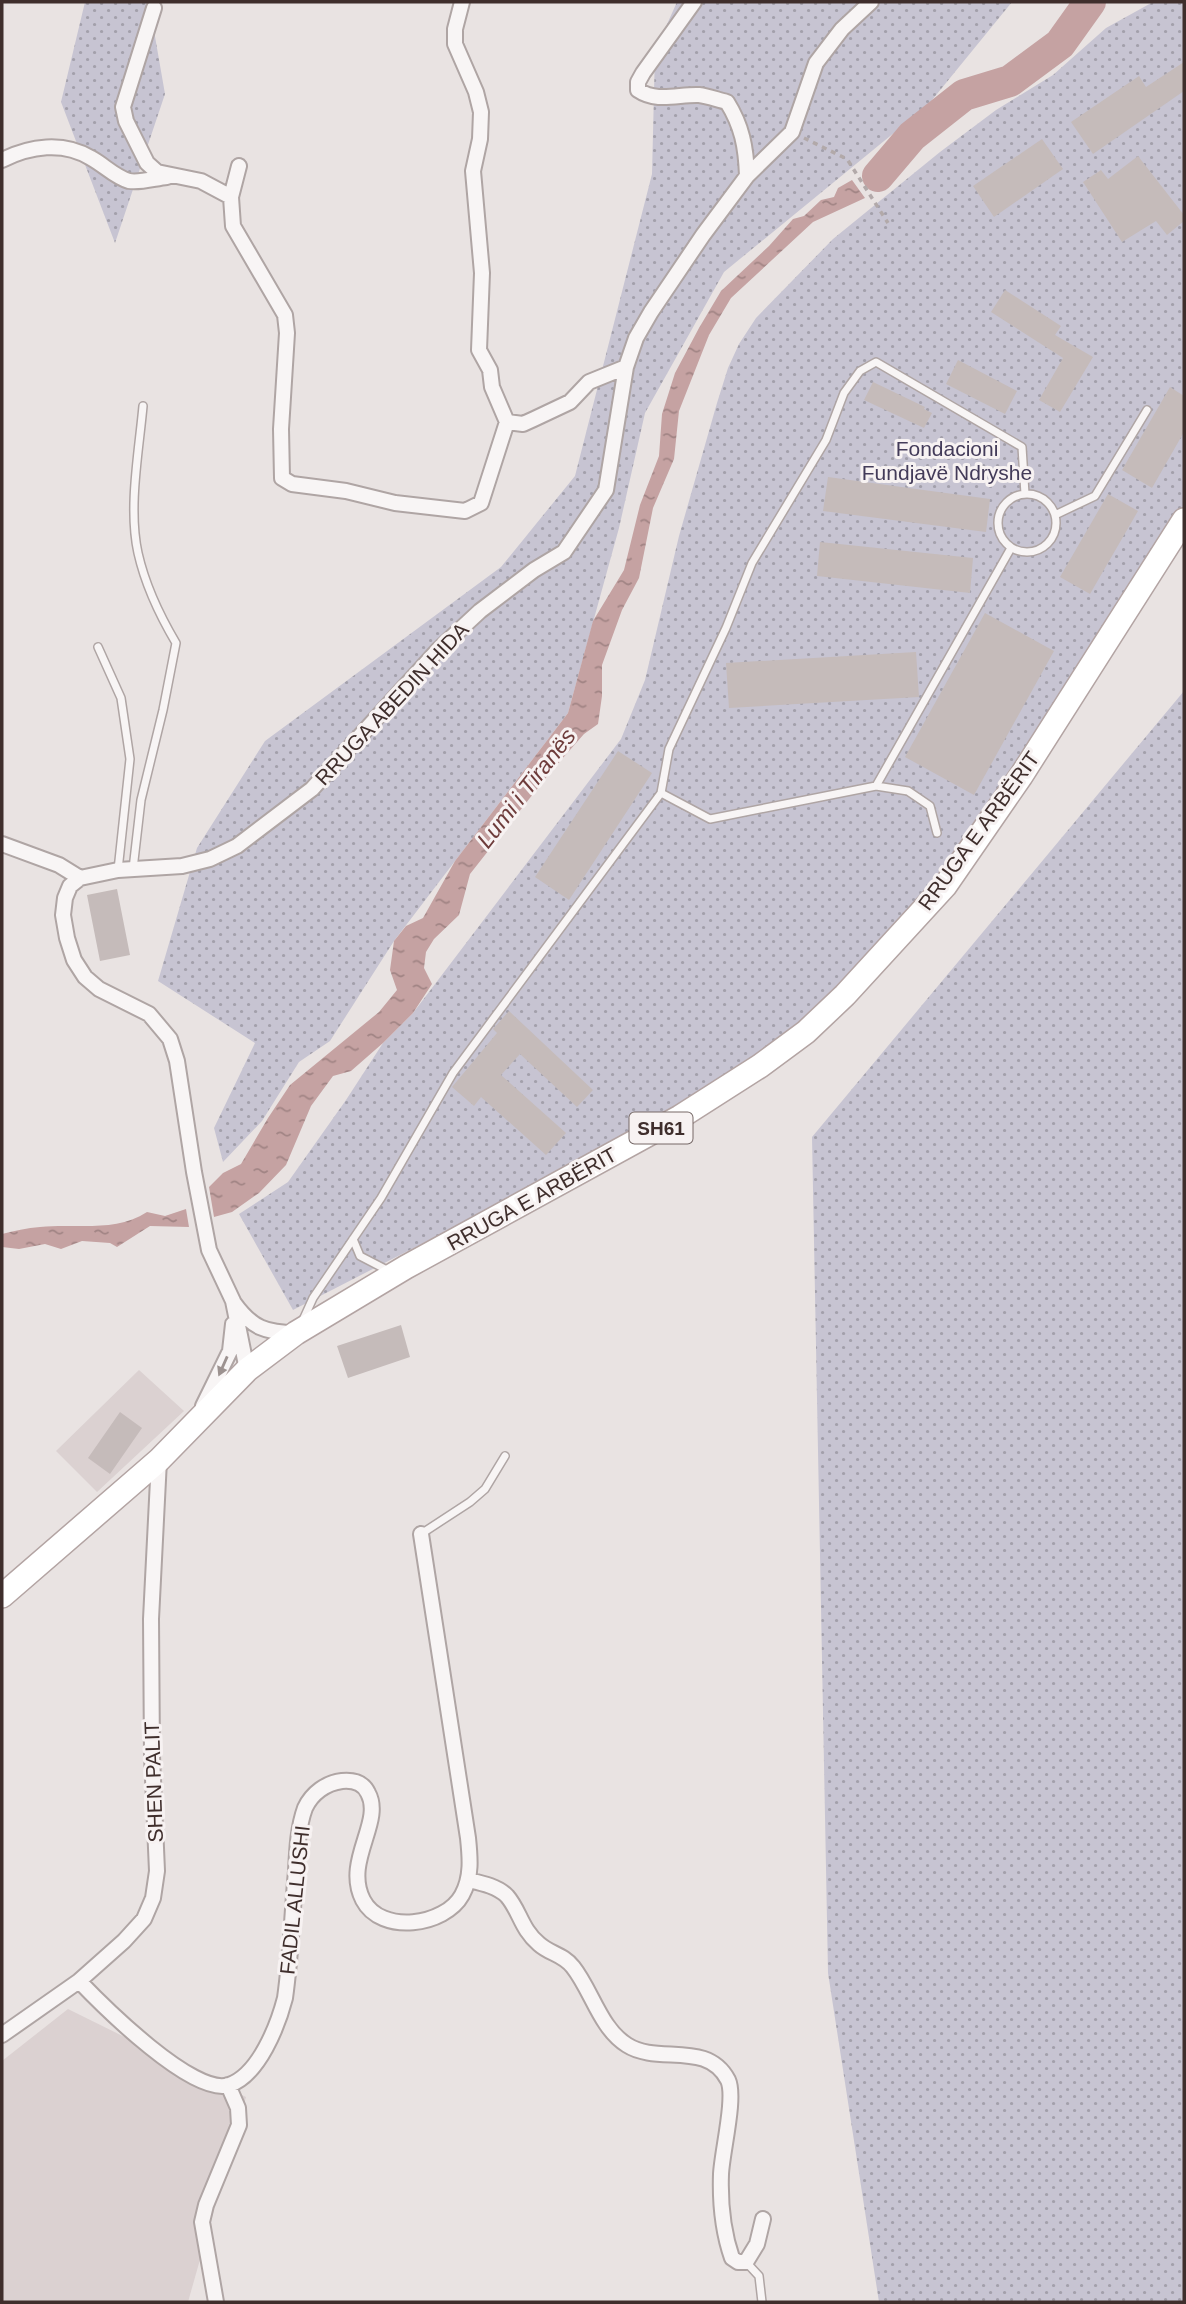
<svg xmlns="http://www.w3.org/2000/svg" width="1186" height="2304" font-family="Arial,sans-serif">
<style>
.built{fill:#dbd1d1}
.grass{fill:url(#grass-dots)}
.water{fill:url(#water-ripples)}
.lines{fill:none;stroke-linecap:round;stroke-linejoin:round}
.river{stroke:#c5a2a2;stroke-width:32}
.building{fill:#c5bbba}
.lane-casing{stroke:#afa5a4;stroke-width:10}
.street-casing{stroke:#afa5a4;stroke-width:18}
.primary-casing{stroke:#b3a4a3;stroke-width:26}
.path{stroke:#b2a9a9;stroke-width:3.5;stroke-dasharray:5 5;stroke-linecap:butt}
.lane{stroke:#f8f5f5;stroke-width:7}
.street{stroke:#f8f5f5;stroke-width:14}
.primary{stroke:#fff;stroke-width:23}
.oneway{fill:#9c9290}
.labels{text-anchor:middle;stroke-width:6;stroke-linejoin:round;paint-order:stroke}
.shield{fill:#f7f2f2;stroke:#766967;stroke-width:2}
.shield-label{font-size:19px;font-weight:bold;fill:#3f2e2c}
.park-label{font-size:21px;fill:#433b59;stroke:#f7f2f2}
.street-label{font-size:21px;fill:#3f2e2c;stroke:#f7f2f2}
.water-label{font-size:23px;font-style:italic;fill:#6e3c3b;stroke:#f7f2f2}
</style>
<defs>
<pattern id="grass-dots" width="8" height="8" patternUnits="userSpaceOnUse" patternTransform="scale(1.75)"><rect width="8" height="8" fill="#c7c4d2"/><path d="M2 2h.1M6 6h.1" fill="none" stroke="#a3a0ab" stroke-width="1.8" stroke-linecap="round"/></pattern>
<pattern id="water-ripples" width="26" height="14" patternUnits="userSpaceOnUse" patternTransform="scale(1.75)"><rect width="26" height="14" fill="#c5a2a2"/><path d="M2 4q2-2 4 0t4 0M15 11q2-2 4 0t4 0" fill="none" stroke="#a18484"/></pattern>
</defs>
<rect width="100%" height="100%" fill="#e9e3e2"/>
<path class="built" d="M139 1370 184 1411 97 1492 56 1451Z
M68 2009 246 2097 188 2302H2V2061Z"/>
<path class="grass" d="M85 2H149L165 94 115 243 61 102Z
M677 2H1012L928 105 724 272 645 413 619 528 568 713 394 941 330 1041 299 1062 262 1121 223 1162 214 1128 255 1043 158 981 197 848 265 741 501 567 575 476 652 174 655 51Z
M1153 2H1184V532L941 884 826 1005 693 1100 575 1165 293 1310 239 1214 288 1182 346 1100 383 1043 413 1013 621 739 645 680 679 536 717 403 728 368 739 344 756 318 833 239 940 152 996 110 1053 75 1106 28Z
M1184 691V2302H879L828 1973 812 1137Z"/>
<path class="water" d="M852 180 865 198 813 222 731 298 709 335 679 411 674 459 653 508 639 578 622 610 602 665V696L598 724 584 734 548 775 470 874 459 915 434 939 426 952 424 968 432 984 413 1013 383 1043 351 1071 333 1076 311 1106 286 1165 259 1193 232 1212 214 1217 209 1187 223 1173 241 1164 268 1118 290 1085 379 1012 397 990 390 970 394 941 406 926 423 918 455 861 568 713 593 621 624 570 640 505 659 456 662 414 675 373 699 328 721 291 769 246 793 219 804 216 821 200 834 197 838 188Z
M186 1209 189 1227 150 1226 117 1247 110 1243 82 1241 61 1249 45 1244 19 1249 2 1247V1234C14 1231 27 1228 40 1227 76 1223 115 1233 147 1212L165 1216Z"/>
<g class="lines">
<path class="river" d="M878 176 912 136 964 95 1010 81 1060 44 1090 2"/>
</g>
<path class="building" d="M1184 62V91L1093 154 1071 122 1139 76 1146 87Z
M1042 139 1063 169 994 217 973 186Z
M1138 156 1184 215V221L1167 235 1156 221 1122 242 1083 182 1101 170 1108 179Z
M1005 290 1061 326 1055 335 1093 357 1060 412 1039 400 1063 358 991 312Z
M958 360 1017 391 1005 414 946 384Z
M873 382 925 407 924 409 932 413 924 428 864 400Z
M1170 387 1184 396V432L1152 488 1122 470Z
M828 477 990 499 986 532 823 511Z
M1108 494 1138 511 1090 594 1060 577Z
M820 542 973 558 970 593 817 576Z
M985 613 1054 651 974 795 905 757Z
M916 652 919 697 729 708 726 663Z
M618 751 652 773 569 900 535 877Z
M117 889 130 955 100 961 87 895Z
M509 1011 593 1090 577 1107 520 1054 501 1075 566 1133 546 1155 481 1097 474 1106 452 1087 497 1033 493 1029Z
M401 1325 410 1357 348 1378 337 1346Z
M120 1412 142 1428 110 1474 88 1458Z"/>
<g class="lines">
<g class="lane-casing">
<path id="lane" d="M998 523a29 29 0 1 1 58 0a29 29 0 1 1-58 0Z
M1055 515 1095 496 1147 410
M98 647 121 698 130 759 118 870
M876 786 1011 548
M661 793 669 749 726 628 752 563 826 440 844 393 860 371 876 362 1022 447 1025 494
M133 869 141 800 163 710 176 643C160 616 145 584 138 553 128 508 139 451 143 406
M353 1239 360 1256 389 1271
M303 1320 313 1298 381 1198 453 1073 661 793 710 819 876 786 908 791 930 806 937 833
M421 1534 470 1502 485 1489 505 1456
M746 2262 759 2276 762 2302"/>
</g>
<g class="street-casing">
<path id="street" d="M462 2 455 29V44L476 92 481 112 480 139 473 171 482 273 479 350 490 370 492 387 507 422 523 424 534 419 570 402 589 382 626 367
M694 2 643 73 638 82V90C657 103 679 94 699 95 708 96 718 100 727 102 742 126 746 147 747 176
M154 8 123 107 126 121 147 163 157 172 201 181 231 197
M2 160C30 146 63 141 91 158 104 165 115 177 129 181 140 183 156 178 167 177
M239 166 231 197 233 226 285 315 287 333 281 429 282 478 292 484 346 491 395 503 465 511 481 503 507 422
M2 844 59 865 80 878
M234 1303C252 1328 266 1333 296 1333
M247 1370 233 1301 209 1250 194 1172 177 1061 170 1039 149 1014 99 989 85 977 74 960 67 938 63 915 65 898 70 886 80 878 118 870 182 866 210 859 237 846 312 789 438 650 480 611 534 570 564 552 606 490 626 367 636 338 651 312 703 235 747 176 792 132 816 63 842 29 871 2
M203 1406 230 1351 233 1324
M468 1880C481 1883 497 1886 507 1896 520 1911 521 1929 539 1944 550 1954 563 1954 573 1967 592 1991 600 2028 627 2045 658 2065 707 2040 728 2080 736 2097 722 2152 721 2174 720 2202 723 2232 732 2258L738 2262H746L757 2244 763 2219
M79 1981C103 2006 194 2097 229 2085 259 2075 278 2025 285 1998 291 1956 292 1913 296 1871 297 1851 298 1827 305 1808 312 1793 326 1783 342 1781 353 1780 363 1782 368 1793 384 1822 343 1861 363 1900 381 1935 445 1926 462 1895 472 1877 470 1857 468 1838L421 1534
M2 2035 79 1981 124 1941 144 1919 153 1898 157 1871 152 1756 151 1619 159 1460
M216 2302 202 2222 206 2205 239 2125 238 2108 228 2085"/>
</g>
<g class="primary-casing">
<path id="primary" d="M2 1596 159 1460 247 1370 296 1333 406 1267 680 1117 760 1066 806 1032 845 995 945 886 1021 776 1184 520"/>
</g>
<path class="path" d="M804 138 847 159 888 223"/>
<use href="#lane" class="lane"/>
<use href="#street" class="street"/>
<use href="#primary" class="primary"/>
</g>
<defs><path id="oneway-solid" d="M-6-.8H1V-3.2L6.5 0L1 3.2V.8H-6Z" transform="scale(1.75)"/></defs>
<use class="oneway" href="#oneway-solid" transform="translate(223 1366) rotate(114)"/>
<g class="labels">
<rect class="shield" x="629.5" y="1112.5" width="63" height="31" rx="5"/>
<g class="shield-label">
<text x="661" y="1135">SH61</text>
</g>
<g class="park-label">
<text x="947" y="456">Fondacioni<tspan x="947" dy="24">Fundjavë Ndryshe</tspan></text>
</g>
<g class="street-label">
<text transform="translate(392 704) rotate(-47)" y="7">RRUGA ABEDIN HIDA</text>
<text transform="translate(979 831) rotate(-54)" y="7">RRUGA E ARBËRIT</text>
<text transform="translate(532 1199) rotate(-29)" y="7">RRUGA E ARBËRIT</text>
<text transform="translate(154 1782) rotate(-92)" y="7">SHEN PALIT</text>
<text transform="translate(295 1900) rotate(-84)" y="7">FADIL ALLUSHI</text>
</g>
<g class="water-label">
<text transform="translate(526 788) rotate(-52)" y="8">Lumi i Tiranës</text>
</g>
</g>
<rect width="1186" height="2304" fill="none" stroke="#3f2e2c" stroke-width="7"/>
</svg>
